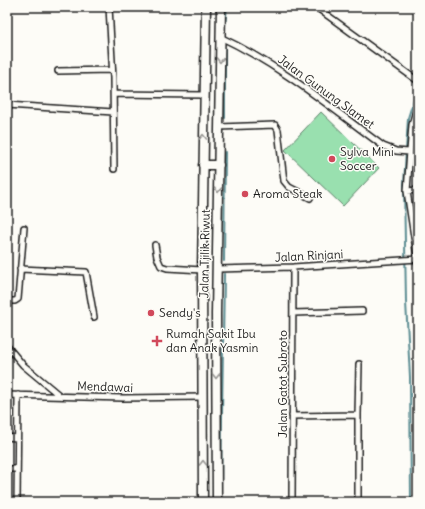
<svg xmlns="http://www.w3.org/2000/svg" width="425" height="509" font-family="Delius,sans-serif">
<style>
.green{fill:#99e0af;stroke:#5a7e66}
.lines{fill:none;stroke-linecap:round;stroke-linejoin:round}
.stream{stroke:#5d8d93;stroke-width:2}
.minor-casing{stroke:#1c1c1c;stroke-width:8}
.trunk-casing{stroke:#1c1c1c;stroke-width:11}
.minor{stroke:#fdfcf7;stroke-width:5}
.trunk{stroke:#fdfcf7;stroke-width:8}
.oneway{stroke:#989794}
.poi-dot{fill:#d1495b;stroke:#fdfcf7;stroke-width:1.5}
.labels{text-anchor:middle;stroke-width:3;stroke-linejoin:round;paint-order:stroke}
.street-label{font-size:12px;fill:#1c1c1c;stroke:#fdfcf7}
.poi-label{font-size:12px;fill:#1c1c1c;stroke:#fdfcf7;text-anchor:start}
</style>
<rect width="100%" height="100%" fill="#fdfcf7"/>
<filter id="ink" filterUnits="userSpaceOnUse"><feTurbulence type="fractalNoise" baseFrequency=".025" numOctaves="2"/><feDisplacementMap in="SourceGraphic" scale="8" xChannelSelector="R" yChannelSelector="G"/><feConvolveMatrix kernelMatrix="1 2 1 2 8 2 1 2 1" color-interpolation-filters="sRGB"/></filter>
<g filter="url(#ink)">
<path class="green" d="M321 112 379 168 343 206 285 150Z"/>
<g class="lines">
<path class="stream" d="M225 26 227 7
M225 118V48
M224 261 225 152
M221 489 224 274
M411 502 410 377 406 302 404 184 408 118 418 86"/>
<g class="minor-casing">
<path id="minor" d="M109 7 113 78 114 169
M316 7 418 81
M220 37C280 65 330 107 383 146L396 151 409 152
M58 71 112 70
M114 94 204 95
M418 103 412 125 407 191 418 263
M7 105 113 112
M219 127 275 125 278 130 284 181 289 187 310 198
M407 191 418 190
M155 245 157 257 161 266 167 268 202 270
M20 269 86 272 94 317
M218 269 293 267 418 259
M7 301H15L18 299 24 228
M293 313 362 311
M7 346 23 365 59 395
M7 395 123 398 203 397
M358 415 359 364
M292 416 358 415V502
M7 437 16 438
M7 469H16
M17 502 18 395
M292 502 293 267"/>
</g>
<g class="trunk-casing">
<path id="trunk" d="M203 165H219
M203 502 202 270 206 7
M217 502 216 314 221 7"/>
</g>
<use href="#minor" class="minor"/>
<use href="#trunk" class="trunk"/>
</g>
<defs><path id="oneway-chevron" d="M-2-3.5L2.5 0L-2 3.5" fill="none" stroke-width="1.6" stroke-linecap="round" stroke-linejoin="round"/></defs>
<g class="oneway">
<use href="#oneway-chevron" transform="translate(220 60) rotate(91)"/>
<use href="#oneway-chevron" transform="translate(203 137) rotate(-89)"/>
<use href="#oneway-chevron" transform="translate(218 190) rotate(90)"/>
<use href="#oneway-chevron" transform="translate(216 376) rotate(90)"/>
<use href="#oneway-chevron" transform="translate(203 463) rotate(-90)"/>
</g>
</g>
<g class="poi-dot">
<circle cx="332" cy="159" r="4"/>
<circle cx="245" cy="194" r="4"/>
<circle cx="151" cy="313" r="4"/>
<path d="M155 335h4v4h4v4h-4v4h-4v-4h-4v-4h4z"/>
</g>
<g class="labels">
<g class="street-label">
<text transform="translate(326 92) rotate(36)" y="4">Jalan Gunung Slamet</text>
<text transform="translate(205 254) rotate(-89)" y="4">Jalan Tjilik Riwut</text>
<text transform="translate(309 256) rotate(-3)" y="4">Jalan Rinjani</text>
<text transform="translate(283 384) rotate(-90)" y="4">Jalan Gatot Subroto</text>
<text transform="translate(105 387) rotate(2)" y="4">Mendawai</text>
</g>
<g class="poi-label">
<text x="340" y="156">Sylva Mini<tspan x="340" dy="14">Soccer</tspan></text>
<text x="253" y="198">Aroma Steak</text>
<text x="159" y="317">Sendy's</text>
<text x="166" y="338">Rumah Sakit Ibu<tspan x="166" dy="14">dan Anak Yasmin</tspan></text>
</g>
</g>
<rect width="425" height="509" fill="none" stroke="#fdfcf7" stroke-width="24"/>
<rect x="12" y="12" width="401" height="485" fill="none" stroke="#1c1c1c" stroke-width="1.5" filter="url(#ink)"/>
</svg>
